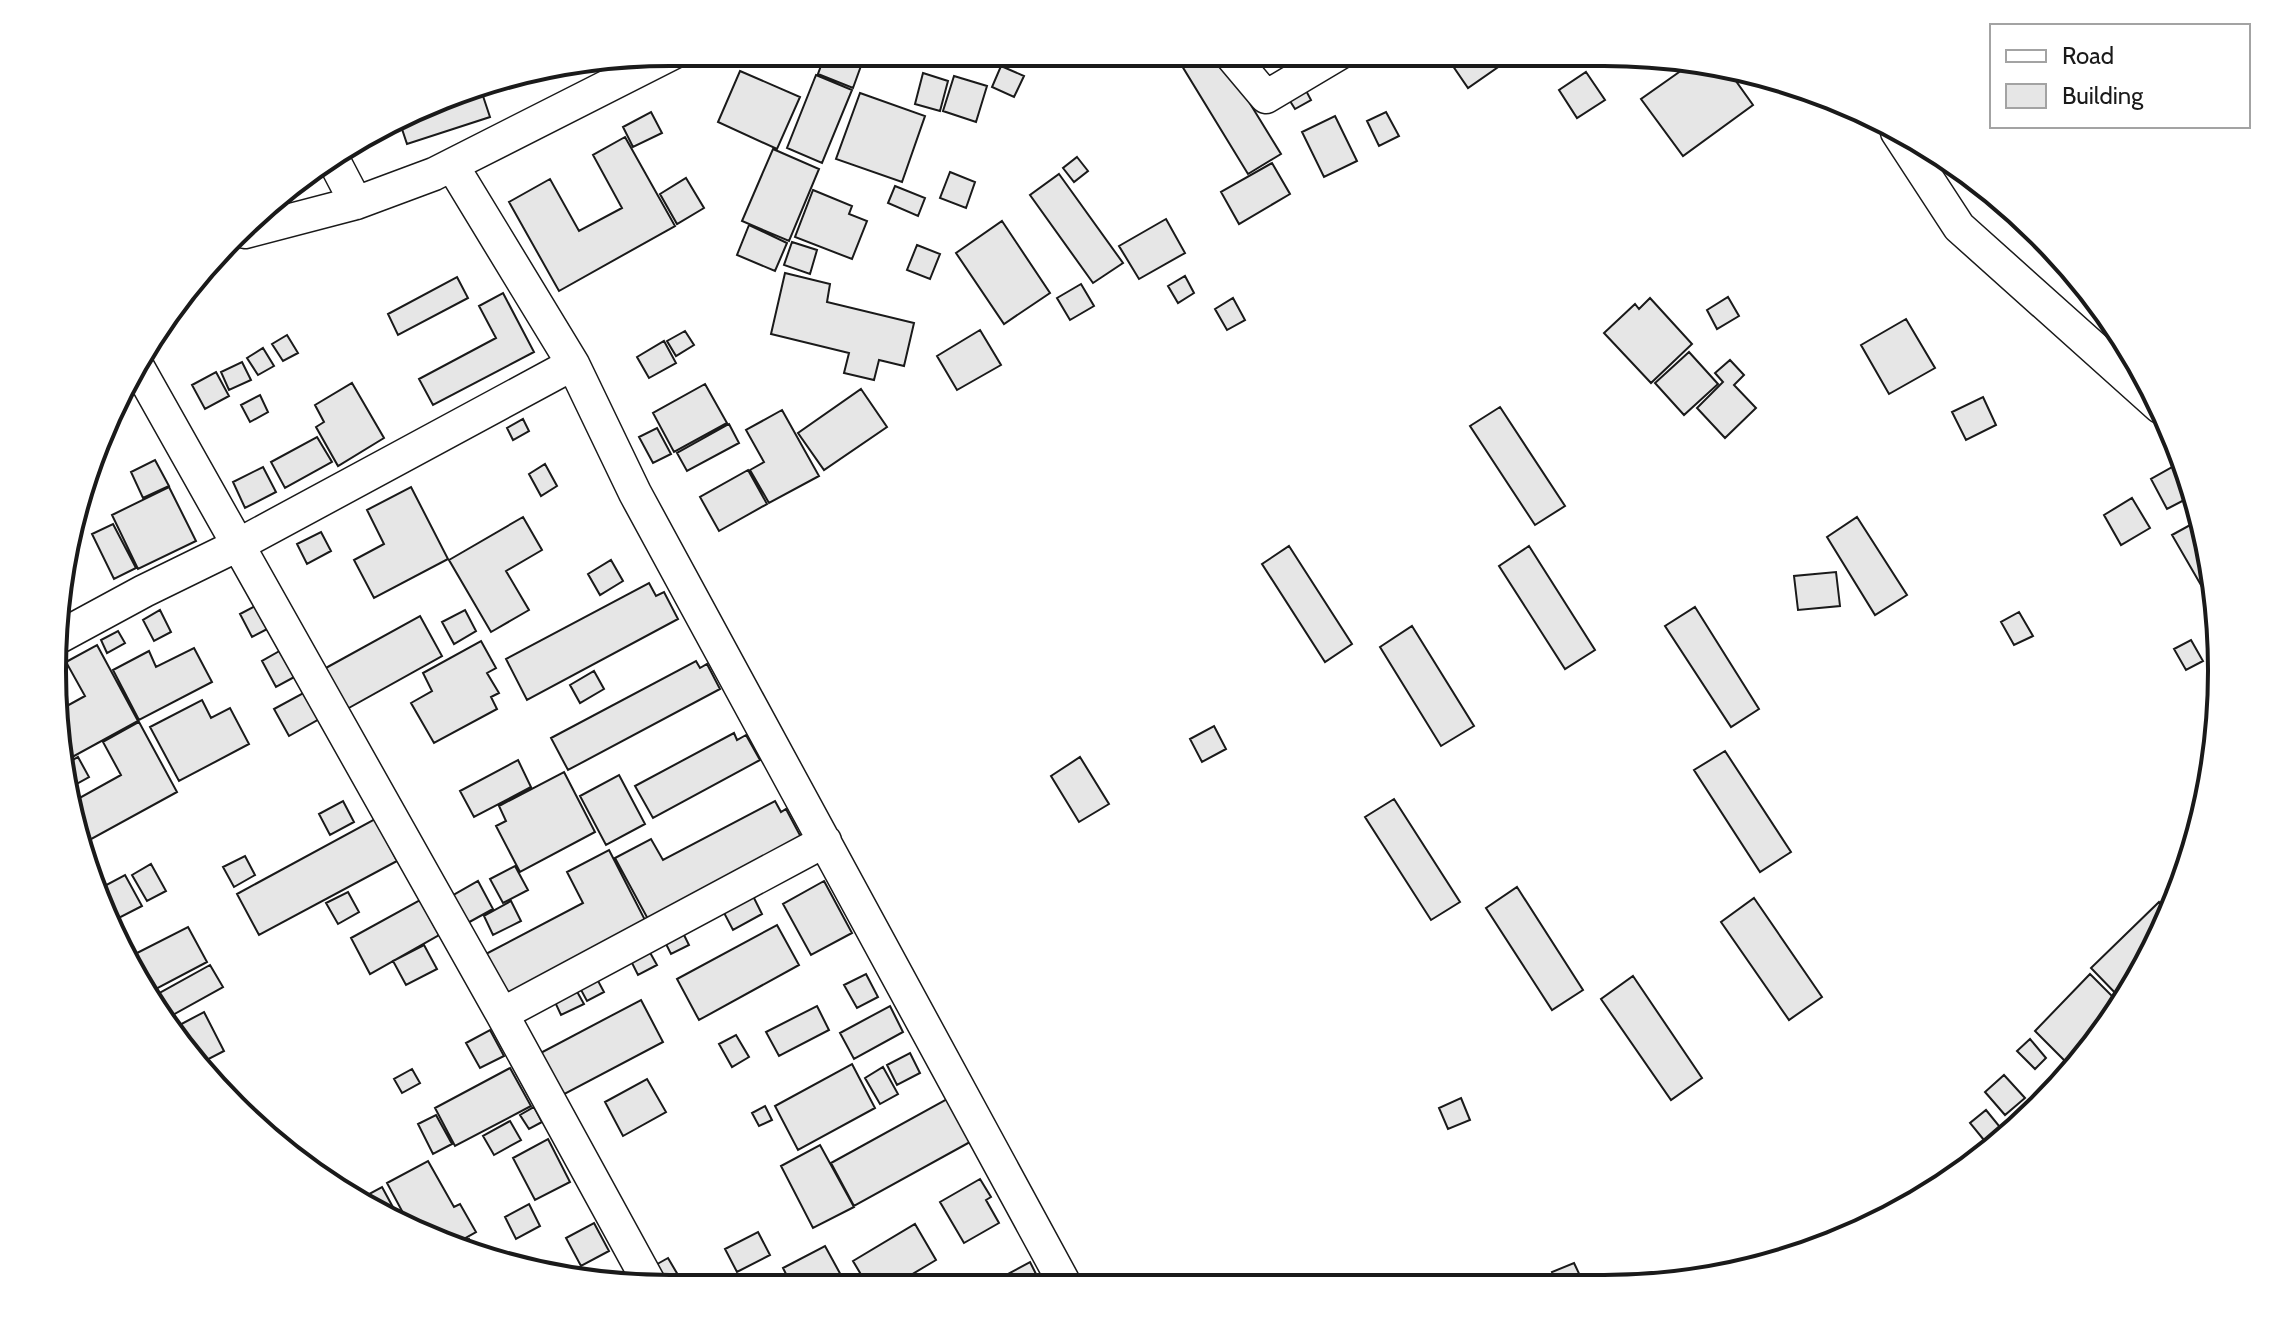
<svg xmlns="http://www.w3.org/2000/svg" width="2274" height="1341" font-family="Cabin,sans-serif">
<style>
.building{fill:#e6e6e6;stroke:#1a1a1a;stroke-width:2}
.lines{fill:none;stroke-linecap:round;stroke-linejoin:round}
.minor-casing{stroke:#1a1a1a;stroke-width:35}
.minor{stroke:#fff;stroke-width:32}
.rim{fill:none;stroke:#1a1a1a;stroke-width:4}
</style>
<rect width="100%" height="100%" fill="#fff"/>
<path class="building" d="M826 52H866L853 88 818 74Z
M1193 53H1219L1281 154 1248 174 1179 61Z
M1444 53H1512L1514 56 1468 88Z
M1692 63 1728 70 1753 105 1683 156 1641 99Z
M1001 66 1024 76 1014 97 992 87Z
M740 71 800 97 777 149 718 122Z
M1586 72 1605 100 1577 118 1559 90Z
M923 73 948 81 940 111 915 104Z
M816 75 852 90 822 163 787 148Z
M954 76 987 86 976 122 943 111Z
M1302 83 1311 100 1295 109 1285 93Z
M479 84 490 117 407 144 400 123 472 85Z
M860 93 925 116 902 182 836 159Z
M651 112 662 133 633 147 623 127Z
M1386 112 1399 136 1379 146 1367 121Z
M1335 116 1357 161 1324 177 1302 132Z
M625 137 675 226 559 291 509 202 550 179 579 231 622 208 593 155Z
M773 149 819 169 789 241 742 221Z
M1077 157 1088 171 1074 182 1063 168Z
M1272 163 1290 194 1239 224 1221 192Z
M950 172 975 182 966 208 940 198Z
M1059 174 1123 263 1093 283 1030 195Z
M686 178 704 208 677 224 660 194Z
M895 186 925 198 918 216 888 203Z
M813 190 852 206 849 214 867 221 852 259 795 237Z
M1166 219 1185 253 1139 279 1119 246Z
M1002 221 1050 293 1004 324 956 253Z
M749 225 787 243 775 271 737 255Z
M792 242 817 250 810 274 784 265Z
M917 245 940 254 930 279 907 270Z
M785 273 830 284 827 302 914 323 904 366 879 360 874 380 844 373 849 353 771 334Z
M1185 276 1194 293 1178 303 1168 286Z
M457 277 468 298 398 335 388 314Z
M1081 284 1094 306 1070 320 1057 298Z
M503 293 534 352 433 405 419 379 496 338 479 306Z
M1728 297 1739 316 1717 329 1707 310Z
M1233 298 1245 320 1227 330 1215 309Z
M1650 298 1692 344 1651 383 1604 333 1635 304 1639 309Z
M1906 319 1935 368 1889 394 1861 345Z
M162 321 167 334 149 343 156 327Z
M980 330 1001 365 957 390 937 356Z
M685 331 694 345 676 356 667 341Z
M287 335 298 353 283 361 272 344Z
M664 341 676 363 649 378 637 357Z
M263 348 274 366 258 375 247 358Z
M1689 352 1718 384 1684 415 1655 383Z
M1730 360 1744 375 1734 385 1756 408 1725 438 1697 408 1723 382 1715 373Z
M242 362 251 380 229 390 221 372Z
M216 372 229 396 205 409 192 385Z
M352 383 384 438 338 466 316 427 324 422 315 405Z
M705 384 727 423 674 452 653 413Z
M861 389 887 427 824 470 798 433Z
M260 395 268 412 250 422 241 405Z
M1983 397 1996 425 1966 440 1952 412Z
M1500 407 1565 506 1535 525 1470 426Z
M782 410 819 476 769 503 750 470 764 462 746 430Z
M523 419 529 431 513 440 507 428Z
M729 424 739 443 687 471 677 453Z
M657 428 671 454 653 463 639 437Z
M317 437 332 462 285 488 271 462Z
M155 460 169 486 143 498 131 472Z
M2183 461 2194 495 2167 509 2151 479Z
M545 464 557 486 541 496 529 474Z
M263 467 276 492 245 508 233 482Z
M748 470 767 504 719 531 700 497Z
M169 487 196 541 138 569 112 515Z
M411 487 448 559 374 598 354 560 384 544 367 510Z
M2132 498 2150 528 2121 545 2104 515Z
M523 517 542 550 506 571 529 610 491 632 449 560Z
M1857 517 1907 595 1875 615 1827 537Z
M2201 519 2210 549 2216 611 2172 535Z
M113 524 136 568 114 579 92 534Z
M321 532 331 551 307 564 297 544Z
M1289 546 1352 644 1325 662 1262 564Z
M1529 546 1595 650 1565 669 1499 566Z
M611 560 623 581 600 595 588 574Z
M1836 572 1840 606 1798 610 1794 576Z
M649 583 656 596 664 592 678 619 527 700 506 659Z
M259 604 271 627 252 637 240 614Z
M1695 607 1759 709 1731 727 1665 626Z
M160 610 171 632 154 641 143 620Z
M465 610 476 631 454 644 442 622Z
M2019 612 2033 636 2014 645 2001 622Z
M420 616 442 656 347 709 324 669Z
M1412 626 1474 726 1441 746 1380 647Z
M118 631 125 643 107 653 101 640Z
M2191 640 2203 661 2186 670 2174 649Z
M481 641 496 668 487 673 499 693 491 697 497 709 434 743 411 703 432 691 423 673Z
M97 645 138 721 65 761 54 713 85 696 66 662Z
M194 648 212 682 139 720 113 670 149 651 156 667Z
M283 649 298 675 276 687 262 661Z
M696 661 700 668 707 664 720 689 568 770 551 738Z
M594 671 604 689 580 703 570 685Z
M307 691 321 718 289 736 274 709Z
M202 700 211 718 230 708 249 744 179 781 150 727Z
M139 722 177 792 84 843 74 801 121 775 103 742Z
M1214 726 1226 749 1202 762 1190 739Z
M734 733 737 740 746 735 760 760 653 818 635 786Z
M1725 751 1791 852 1760 872 1694 770Z
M78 757 89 777 71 787 66 764Z
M1080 757 1109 804 1079 822 1051 776Z
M518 760 531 787 474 817 460 791Z
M564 772 595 832 520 872 496 826 506 821 499 806Z
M619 775 645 824 606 845 580 796Z
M1394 799 1460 902 1431 920 1365 817Z
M343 801 354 822 330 835 319 814Z
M775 801 781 812 786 809 802 839 649 921 615 858 651 839 663 860Z
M375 819 397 861 259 935 237 894Z
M609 850 646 922 504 997 482 956 583 903 567 872Z
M245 856 255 875 234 887 223 867Z
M151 864 166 891 147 901 132 875Z
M515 866 528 890 503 903 490 879Z
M2187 866 2177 900 2166 890Z
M125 875 142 906 109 923 99 907 95 891Z
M478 881 493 909 464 925 450 897Z
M824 881 852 933 811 955 783 904Z
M1517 887 1583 990 1552 1010 1486 908Z
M348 892 359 912 338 924 326 903Z
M752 894 762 914 733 930 722 909Z
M1754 898 1822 997 1789 1020 1721 922Z
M420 900 439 935 370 974 351 938Z
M511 901 521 921 493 935 484 916Z
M2159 902 2171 914 2123 1001 2091 968Z
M777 925 799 965 699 1020 677 979Z
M188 927 207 962 154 990 135 954Z
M682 931 689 945 671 954 664 940Z
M424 945 437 969 406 985 393 961Z
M648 949 657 965 638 975 630 959Z
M210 965 223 987 169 1017 156 995Z
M866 974 878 997 857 1008 844 985Z
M2090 974 2122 1006 2101 1035 2069 1065 2035 1031Z
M1633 976 1702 1078 1671 1100 1601 999Z
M597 979 604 992 587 1001 580 988Z
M575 988 584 1004 561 1015 554 1000Z
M641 1000 663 1042 555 1099 533 1057Z
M817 1006 829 1030 779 1056 766 1032Z
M890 1006 903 1032 854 1059 840 1033Z
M204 1012 224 1051 197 1065 174 1028Z
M490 1030 504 1056 480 1068 466 1043Z
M736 1035 749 1057 732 1067 719 1044Z
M2030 1039 2046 1058 2035 1069 2017 1051Z
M910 1053 920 1073 897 1085 887 1065Z
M852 1064 875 1108 798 1150 775 1106Z
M883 1067 898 1094 880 1104 865 1078Z
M510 1068 531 1106 455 1146 435 1108Z
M412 1069 420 1083 402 1093 394 1079Z
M2004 1075 2025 1098 2005 1115 1985 1092Z
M647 1079 666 1112 623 1136 605 1102Z
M1461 1098 1470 1120 1448 1129 1439 1108Z
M947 1099 970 1142 854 1206 831 1163Z
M765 1106 772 1120 759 1126 752 1113Z
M534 1107 542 1122 529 1129 520 1115Z
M1986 1110 2004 1132 1988 1145 1970 1123Z
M436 1115 452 1144 433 1154 418 1124Z
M510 1121 521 1140 494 1155 483 1136Z
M548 1139 570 1182 535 1200 513 1158Z
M820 1145 854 1207 813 1228 781 1166Z
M428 1161 454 1207 460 1204 476 1232 451 1246 410 1226 387 1183Z
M980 1179 991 1197 986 1200 999 1223 964 1243 940 1202Z
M382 1187 401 1222 358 1200Z
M529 1204 540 1226 516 1239 505 1217Z
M594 1223 609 1251 581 1266 566 1238Z
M915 1224 936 1260 889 1288H869L853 1261Z
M758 1232 770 1255 737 1272 725 1249Z
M469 1239 479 1258 454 1248Z
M825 1246 848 1288H793L783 1268Z
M668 1258 678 1275 662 1284 652 1267Z
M1030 1262 1043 1288H1001L997 1280Z
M1574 1263 1583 1282 1570 1288H1559L1552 1272Z"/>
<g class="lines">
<g class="minor-casing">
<path id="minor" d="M1229 53 1266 97 1340 53
M1897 132 1959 227 2160 407
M333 159 356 203
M452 165 573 364 635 493 1067 1288
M245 232 356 203 434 174 675 52
M138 367 502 1014 652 1288
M61 636 144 591 238 545 573 364
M502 1014 825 841"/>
</g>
<use href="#minor" class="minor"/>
</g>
<path d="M0 0H2274V1341H0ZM670 66H1604A604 604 0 0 1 2208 670V671A604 604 0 0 1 1604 1275H670A604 604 0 0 1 66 671V670A604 604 0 0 1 670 66Z" fill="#fff" fill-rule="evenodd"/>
<path class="rim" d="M670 66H1604A604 604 0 0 1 2208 670V671A604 604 0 0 1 1604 1275H670A604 604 0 0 1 66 671V670A604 604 0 0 1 670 66Z"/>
<rect x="1990" y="24" width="260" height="104" fill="#ffffff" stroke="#a3a3a3" stroke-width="2"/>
<rect x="2006" y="50" width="40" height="12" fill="#ffffff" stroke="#a3a3a3" stroke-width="2"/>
<text x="2062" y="64" font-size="24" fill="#1a1a1a">Road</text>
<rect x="2006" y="84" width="40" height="24" fill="#e6e6e6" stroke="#a3a3a3" stroke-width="2"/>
<text x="2062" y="104" font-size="24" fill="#1a1a1a">Building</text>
</svg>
